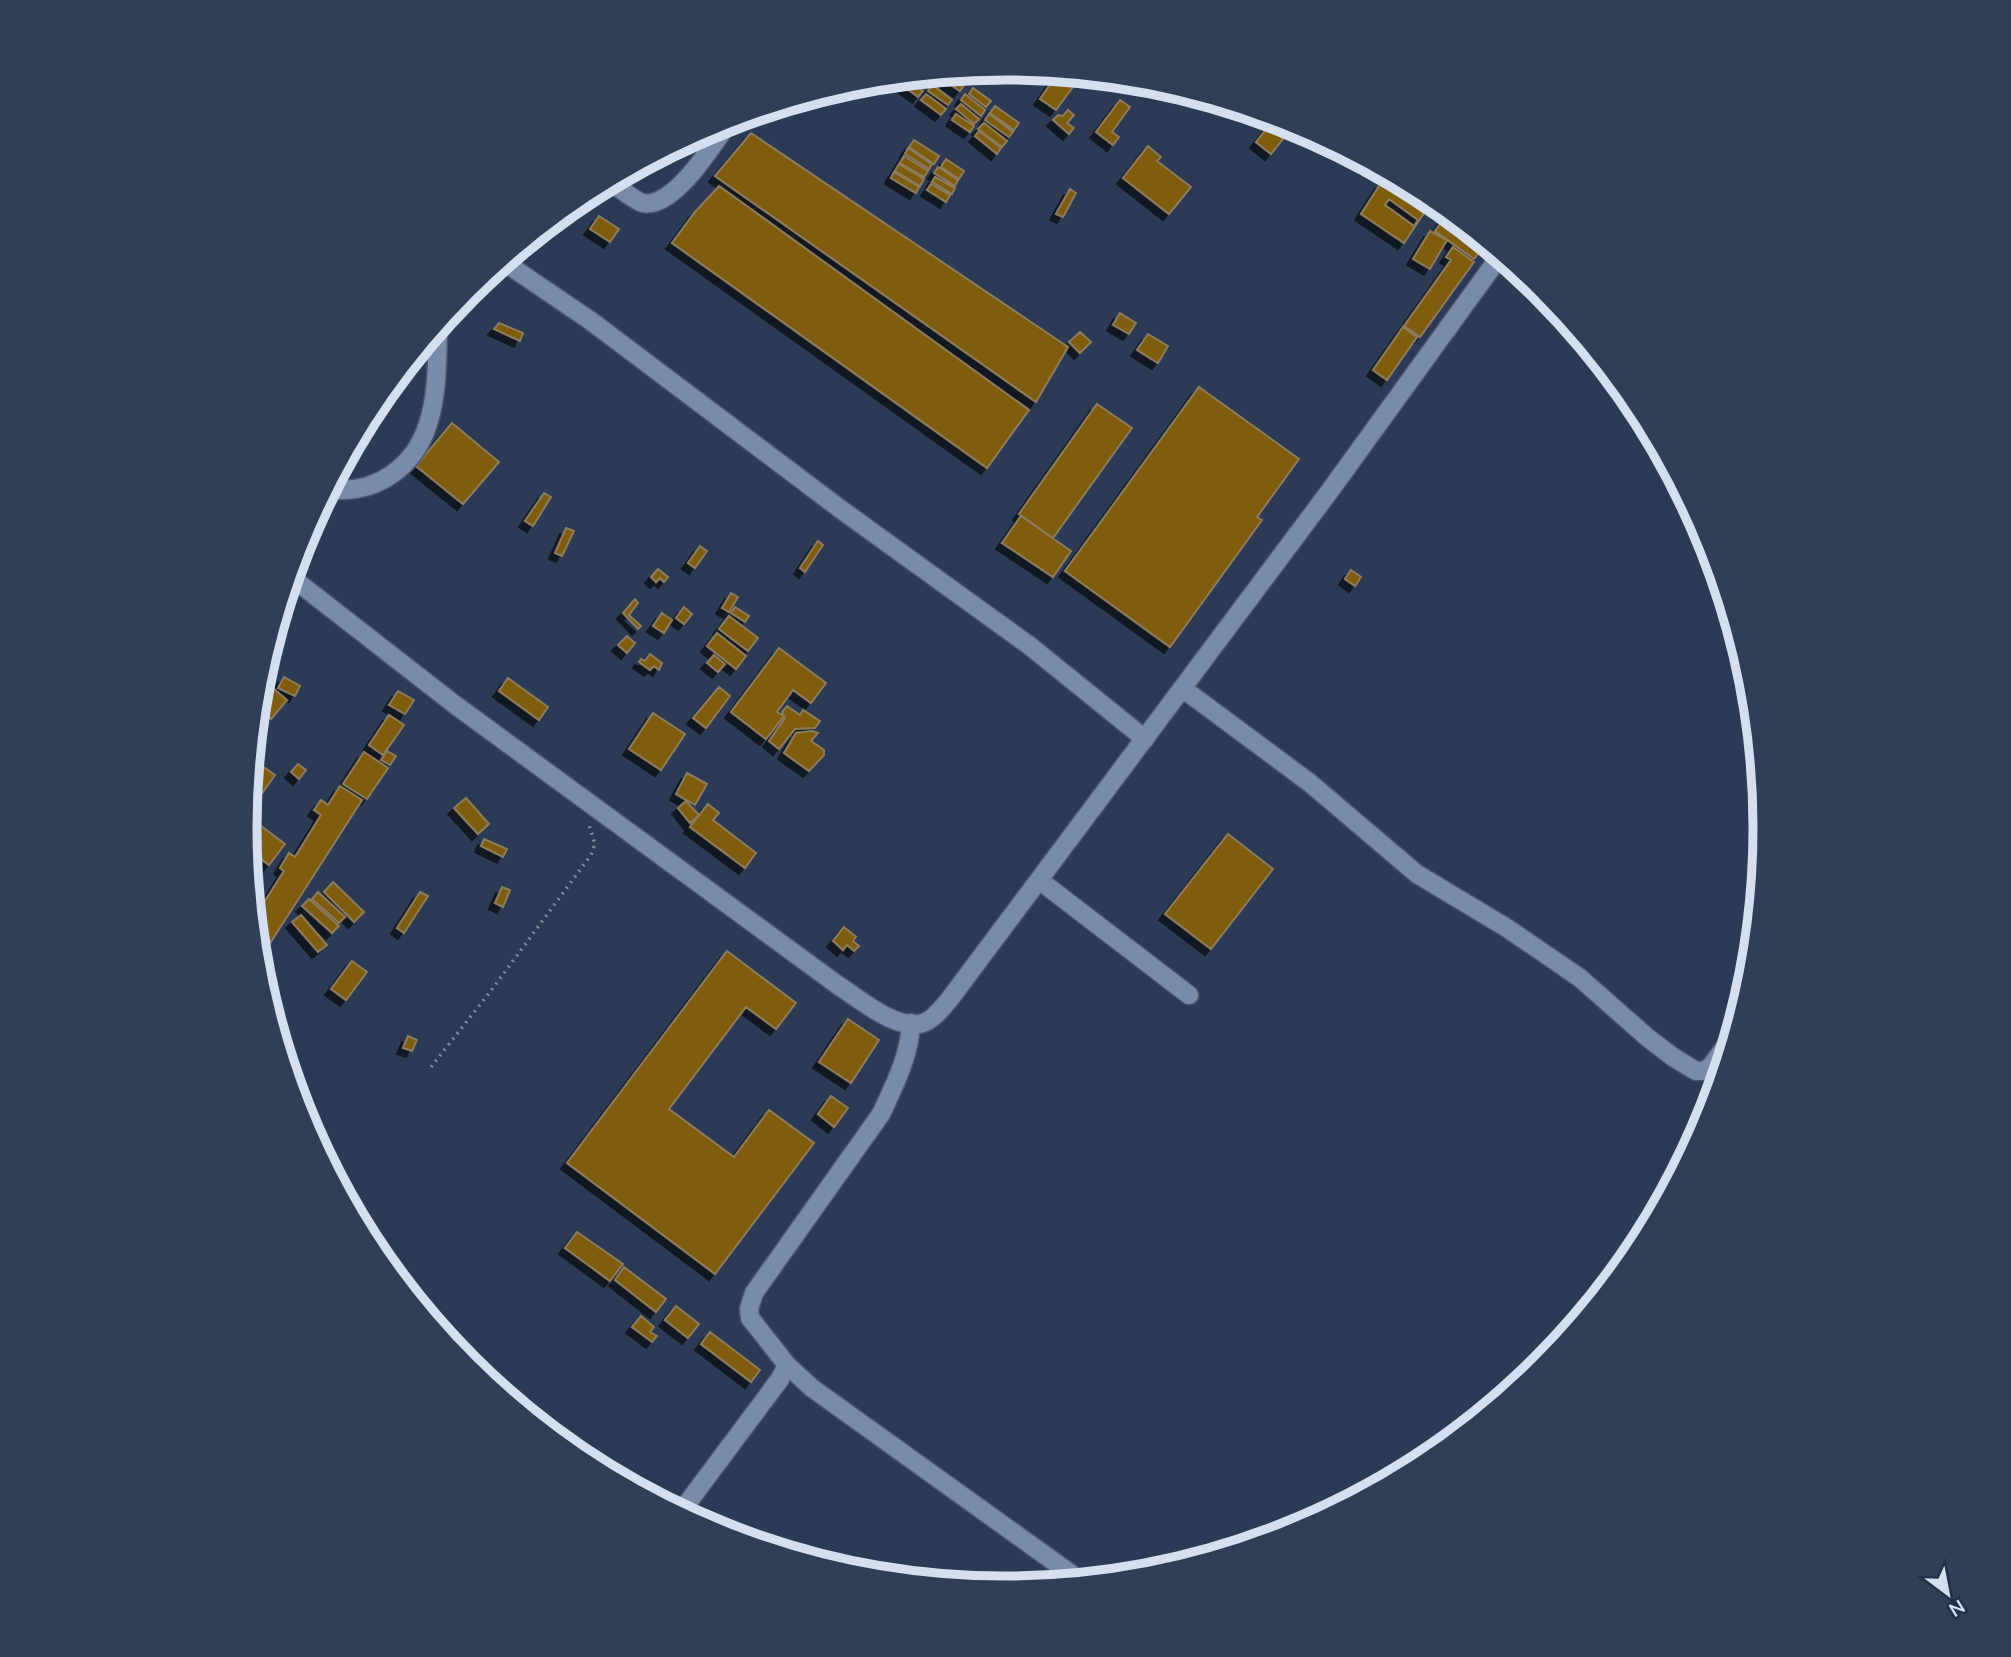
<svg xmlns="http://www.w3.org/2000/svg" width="2011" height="1657" font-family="Mulish,sans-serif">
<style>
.building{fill:#805d0e;stroke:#8d7b5c;stroke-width:2;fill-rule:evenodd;filter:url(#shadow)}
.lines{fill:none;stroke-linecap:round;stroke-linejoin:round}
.minor-casing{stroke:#4a576d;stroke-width:21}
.path{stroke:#7d8aa0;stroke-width:3.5;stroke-dasharray:2 5;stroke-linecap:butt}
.minor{stroke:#798ba9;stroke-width:18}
.rim{fill:none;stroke:#d5dff0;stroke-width:9}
</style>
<defs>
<filter id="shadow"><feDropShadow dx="-6" dy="6" stdDeviation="0" flood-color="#0009"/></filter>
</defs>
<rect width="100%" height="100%" fill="#2c3b55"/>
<path class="building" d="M1058 73 1081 76 1056 110 1040 99Z
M949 74 964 85 960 91 938 76Z
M920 77 927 82 924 87 910 78Z
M904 78 923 91 918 97 894 79Z
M933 85 952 100 948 105 928 91Z
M973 88 991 101 986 107 969 94Z
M926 94 946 109 941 115 921 100Z
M965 94 985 110 981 116 961 100Z
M1120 100 1130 107 1112 132 1119 137 1113 145 1096 132Z
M961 104 979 119 974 124 956 109Z
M995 106 1019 123 1014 130 990 113Z
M1068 110 1074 115 1067 123 1074 128 1069 134 1053 120 1058 115 1063 116Z
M956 114 974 126 970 132 952 120Z
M989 114 1013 132 1009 137 985 120Z
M1258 115H1259L1291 124 1282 135Z
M984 123 1007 141 1002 147 978 129Z
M1268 127 1283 139 1271 154 1256 142Z
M979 131 1001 148 997 154 975 136Z
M751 133 1068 347 1036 402 715 176Z
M914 140 939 156 934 164 909 147Z
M1148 146 1161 157 1157 161 1191 187 1169 214 1123 178Z
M908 148 932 164 929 169 905 154Z
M904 156 928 171 924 177 900 163Z
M946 159 964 171 959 179 941 167Z
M899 164 924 179 920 186 895 171Z
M938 167 958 180 955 186 934 173Z
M894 172 919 187 916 193 891 178Z
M935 177 955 188 952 194 932 182Z
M1381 183 1393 191 1396 187 1407 193 1403 199 1424 213 1404 243 1361 214ZM1389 199 1418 220 1414 226 1385 205Z
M931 184 950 195 946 202 927 190Z
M719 186 1029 410 987 468 672 243 695 212Z
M1070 189 1076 193 1063 217 1056 214Z
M1448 213 1486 244 1474 259 1435 231Z
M599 216 619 229 610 242 590 229Z
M1430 231 1447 240 1430 269 1413 259Z
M1453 247 1474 262 1420 337 1404 326 1451 260 1446 257Z
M1120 313 1136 323 1129 334 1113 325Z
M499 323 523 333 520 341 494 329Z
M1403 327 1417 337 1387 380 1373 370Z
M1080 332 1091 342 1080 353 1069 342Z
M1148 334 1168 346 1158 363 1137 350Z
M1199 387 1299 459 1257 517 1262 520 1170 647 1065 571Z
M1097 404 1132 428 1053 538 1019 514Z
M452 423 499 462 463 504 416 466Z
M544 493 551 497 533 526 525 521Z
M1021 516 1071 551 1053 577 1002 543Z
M566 528 574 531 562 556 555 553Z
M818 541 823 545 805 572 800 568Z
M700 546 707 551 695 568 688 563Z
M658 569 668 577 664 582 660 578 656 582 651 577Z
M1351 570 1361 577 1355 586 1345 579Z
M731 593 738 597 729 612 722 608Z
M635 599 638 603 629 615 641 626 638 629 623 613Z
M684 607 692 614 684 624 676 618Z
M735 607 749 616 745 622 731 613Z
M662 613 672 620 664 633 653 626Z
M729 616 758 638 748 651 719 629Z
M717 633 746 656 736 669 707 646Z
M627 636 635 643 627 653 618 645Z
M779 648 826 683 811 703 793 690 777 712 784 716 766 739 731 712Z
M650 654 662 663 659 670 654 666 650 670 639 662 641 659 645 661Z
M714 655 725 664 718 672 707 663Z
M284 677 300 686 295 696 278 688Z
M261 678 287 700 271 719 257 707Z
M508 678 548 707 539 720 499 691Z
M719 687 730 696 706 728 693 718Z
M398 691 414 700 405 714 389 705Z
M787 706 800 715 803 710 820 721 815 728 795 729 779 749 769 741 785 718 782 712Z
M653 713 685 734 661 770 629 749Z
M389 715 404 725 383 755 369 745Z
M812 731 818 733 811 741 824 750V755L809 771 784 753 796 733Z
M387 751 396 756 390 765 381 760Z
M364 752 388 768 367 799 343 784Z
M252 759 275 775 261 795 249 787Z
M298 764 306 770 299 779 291 772Z
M687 773 707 784 695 805 676 794Z
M340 786 362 800 267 948 256 942 254 918 284 871 280 868 289 853 295 857 321 815 314 810 321 800 328 805Z
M466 798 489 824 478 834 454 808Z
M686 801 699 815 690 823 678 808Z
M708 804 719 813 713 820 756 853 745 868 690 827Z
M253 820 285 844 269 865 247 849 246 831Z
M1228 834 1273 869 1211 949 1165 914Z
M484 839 507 849 503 857 481 846Z
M333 882 364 912 354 922 324 892Z
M502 887 510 890 503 907 495 903Z
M318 892 345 917 339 923 312 899Z
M420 892 428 896 404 933 397 928Z
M309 899 339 926 332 933 302 906Z
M301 915 327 945 318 952 292 922Z
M844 927 856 937 853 941 859 946 854 951 847 945 843 950 833 941Z
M727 951 796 1003 776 1029 746 1007 669 1109 734 1157 769 1110 814 1143 715 1274 567 1163Z
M352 961 367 972 346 1000 331 989Z
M848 1019 879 1040 851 1083 819 1062Z
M408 1036 417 1040 412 1051 403 1048Z
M831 1096 848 1108 834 1127 818 1114Z
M577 1232 623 1264 610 1281 565 1248Z
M624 1267 666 1299 656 1312 615 1280Z
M676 1306 699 1324 688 1338 665 1320Z
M641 1316 654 1327 650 1332 657 1336 652 1342 632 1327Z
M710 1332 760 1370 751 1382 701 1344Z"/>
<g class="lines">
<g class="minor-casing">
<path id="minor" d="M611 182C618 187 635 201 643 203 674 209 714 143 729 122
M504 262 591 321 839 508 1030 646 1145 739
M329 489C375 495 414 468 428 424 438 393 437 359 438 327
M291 577 454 704 839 986C860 999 893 1028 919 1024 932 1022 941 1009 949 1000L1329 492 1500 256
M1182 688 1310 783 1417 874 1507 928 1580 978 1648 1038 1673 1057 1696 1071H1704L1711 1066 1733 1036
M1039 880 1189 995
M911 1023C910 1055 894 1086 881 1114L754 1293 749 1309 750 1318 787 1365 812 1388 1081 1581
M680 1513 780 1379 787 1365"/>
</g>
<path class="path" d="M431 1067 490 992 591 855 595 844 589 825"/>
<use href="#minor" class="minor"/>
</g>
<path d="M0 0H2011V1657H0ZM257 828a748 748 0 1 1 1496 0a748 748 0 1 1-1496 0Z" fill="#303f57" fill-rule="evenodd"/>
<path class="rim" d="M257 828a748 748 0 1 1 1496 0a748 748 0 1 1-1496 0Z"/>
<g transform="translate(1948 1594) rotate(148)" stroke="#22314a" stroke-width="5" paint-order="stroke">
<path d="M0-5L12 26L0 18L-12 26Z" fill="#d5dff0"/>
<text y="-10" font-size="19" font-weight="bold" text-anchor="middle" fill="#d5dff0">N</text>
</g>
</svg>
